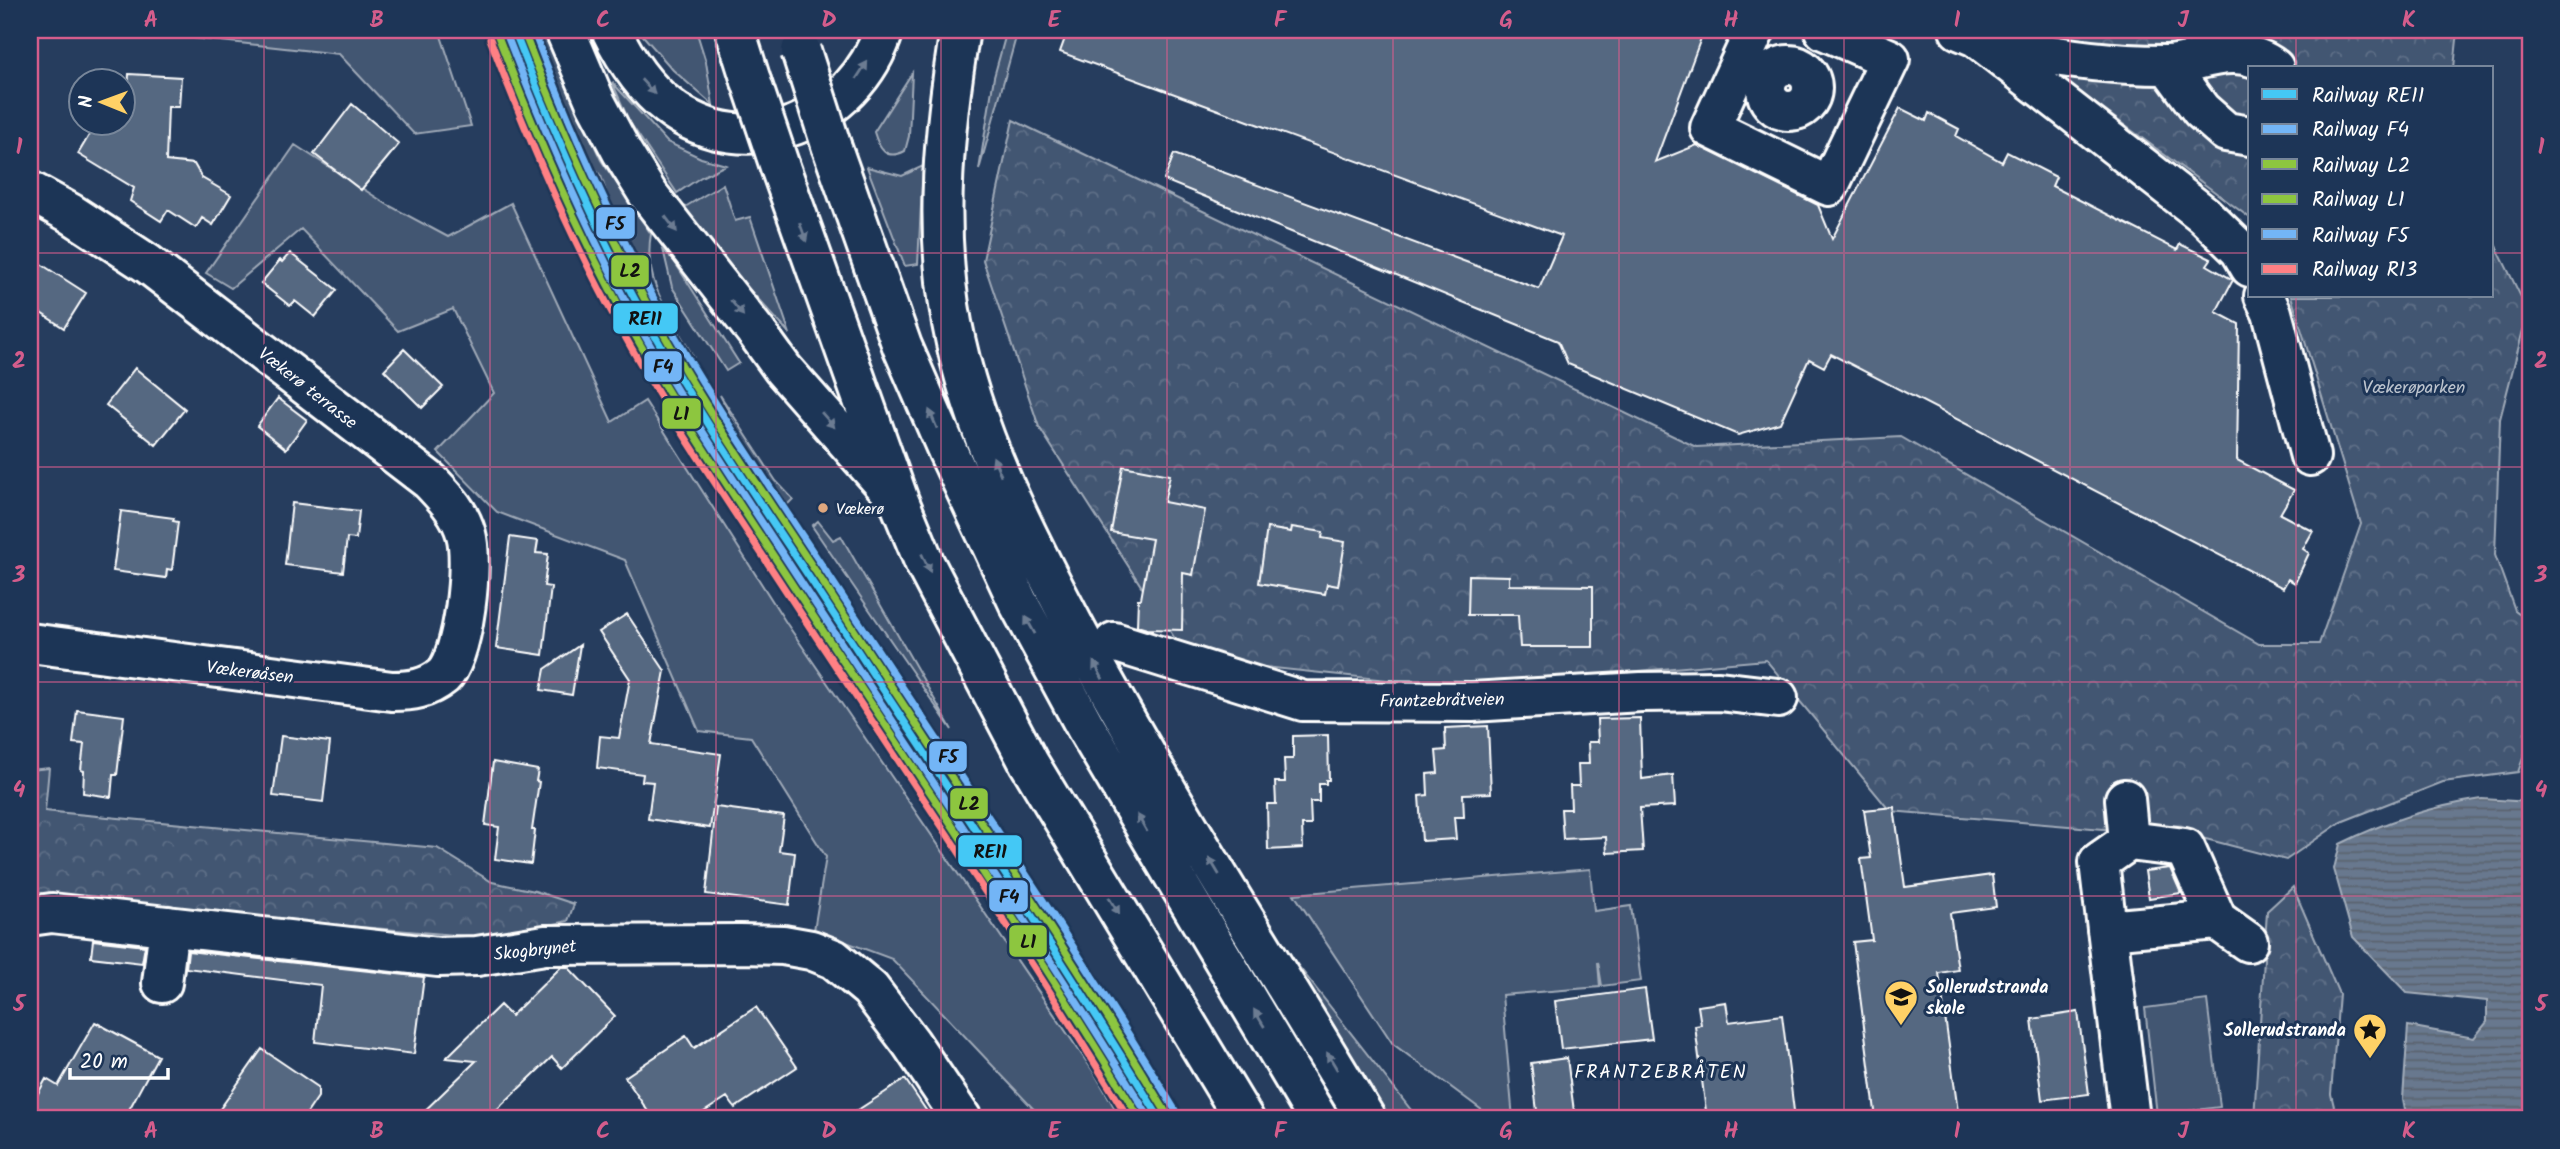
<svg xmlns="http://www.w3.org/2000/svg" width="2560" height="1149" font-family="Kalam,sans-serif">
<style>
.grass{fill:#425672;stroke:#a0aab8;stroke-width:2}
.forest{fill:url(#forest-crowns);stroke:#a0aab8;stroke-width:2}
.water{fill:url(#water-rules);stroke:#a4aebb;stroke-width:2}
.building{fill:#556781;stroke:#fff;stroke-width:2}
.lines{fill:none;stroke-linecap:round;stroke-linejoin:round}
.minor-casing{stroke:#fff;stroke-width:44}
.highway-casing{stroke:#fff;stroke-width:44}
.minor{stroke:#1d3557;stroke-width:38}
.highway{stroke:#1d3557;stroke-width:38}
.highway-bridge-casing{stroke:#fff;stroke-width:44;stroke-linecap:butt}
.highway-bridge{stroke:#1d3557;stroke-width:38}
.rail-1-casing{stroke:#1d3557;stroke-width:12}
.rail-2-casing{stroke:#1d3557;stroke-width:12}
.rail-3-casing{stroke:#1d3557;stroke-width:12}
.rail-4-casing{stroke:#1d3557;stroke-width:12}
.rail-5-casing{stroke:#1d3557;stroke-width:12}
.rail-6-casing{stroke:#1d3557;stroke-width:12}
.rail-1{stroke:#44c8f5;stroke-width:7}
.rail-2{stroke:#73b5f6;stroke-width:7}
.rail-3{stroke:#8dc63f;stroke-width:7}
.rail-4{stroke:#8dc63f;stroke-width:7}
.rail-5{stroke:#73b5f6;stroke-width:7}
.rail-6{stroke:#ff8084;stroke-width:7}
.oneway{fill:#6c7c92}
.grid{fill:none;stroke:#d45d8c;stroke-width:2;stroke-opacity:0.55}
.bus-dot{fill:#dfa77e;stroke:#1d3557;stroke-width:2.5}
.labels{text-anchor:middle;stroke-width:6;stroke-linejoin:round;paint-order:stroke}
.bus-label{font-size:16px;fill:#fff;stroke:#1d3557;text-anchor:start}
.park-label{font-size:18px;fill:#bdc4ce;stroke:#1d3557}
.street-label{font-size:18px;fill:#fff;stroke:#1d3557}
.poi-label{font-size:18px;font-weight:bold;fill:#fff;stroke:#1d3557;text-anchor:start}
.neighbourhood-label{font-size:19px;letter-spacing:2px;fill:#fff;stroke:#1d3557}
.line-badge{stroke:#1d3557;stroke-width:2.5}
.pale-badge-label{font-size:19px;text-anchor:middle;font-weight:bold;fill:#111}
.neatline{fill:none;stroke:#d45d8c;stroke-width:2.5}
.grid-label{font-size:23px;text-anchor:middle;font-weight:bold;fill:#d45d8c}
</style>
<defs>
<pattern id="forest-crowns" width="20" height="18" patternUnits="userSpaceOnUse" patternTransform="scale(1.75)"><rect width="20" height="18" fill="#425672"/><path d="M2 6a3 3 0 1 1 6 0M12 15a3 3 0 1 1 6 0" fill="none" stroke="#5e6f87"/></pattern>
<pattern id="water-rules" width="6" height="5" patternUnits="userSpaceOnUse" patternTransform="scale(1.75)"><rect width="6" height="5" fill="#67788e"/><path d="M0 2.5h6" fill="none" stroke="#5a626d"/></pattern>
</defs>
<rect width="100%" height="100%" fill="#263d5e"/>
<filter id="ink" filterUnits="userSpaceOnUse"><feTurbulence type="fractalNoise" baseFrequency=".0143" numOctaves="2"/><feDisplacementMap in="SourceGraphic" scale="14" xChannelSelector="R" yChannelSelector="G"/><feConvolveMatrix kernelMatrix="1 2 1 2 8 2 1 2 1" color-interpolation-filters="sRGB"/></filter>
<g filter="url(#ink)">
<path class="grass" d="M166 30H439L471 126 414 134 339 54 166 35Z
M533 30H542L601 160 651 234C642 282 672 318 694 358L671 330 641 280 617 225 601 176 584 155Z
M638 30H696L706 62 713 105 673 70Z
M1007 30H1018L979 170 994 77Z
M912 73 909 136 905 151C886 161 879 149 874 132Z
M612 82 667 142 701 158 726 165 701 177 677 193 629 121Z
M295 145 388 205 448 237 511 203 612 422 645 401 787 624 1095 1074 1121 1119H1043L892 959 814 930 826 857 751 737 699 731 625 560 497 512 438 452 494 393 453 309 398 331 301 229 231 288 206 273Z
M923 166 918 264 905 266 867 167 902 176Z
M723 184 735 221 750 217 790 334 709 245 685 207Z
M663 249 674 261 739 363 726 371 672 287Z
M720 395 776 481 793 499 785 507 768 489Z
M818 521 833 540 841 536 952 730 812 526Z
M1590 869 1594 911 1631 906 1641 981 1602 986 1598 962 1600 987 1502 995 1513 1119H1494L1393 1044 1294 894Z
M1282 945 1418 1119H1390L1387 1116Z
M2207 1000 2220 1107 2157 1115 2145 1008Z"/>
<path class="forest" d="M1996 30H2458L2454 68H2250V218Z
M1013 120 1696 447 1901 437 2259 644H2319L2361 524 2291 296H2492V238L2528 311 2500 419 2495 555 2515 610 2530 621V739L2518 772 2443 782 2341 822 2286 860 2198 837 1890 811 1766 660 1453 687 1188 659 1039 427 983 260Z
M49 768 45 811 437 848 492 882 535 891 574 904 568 921 490 938 30 899V770Z
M2293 887 2339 994 2331 1094 2337 1119H2254L2267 911Z"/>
<path class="water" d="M2482 799 2530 802V1119H2407L2403 1099 2408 1026 2474 1038 2487 1022V1001L2407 993 2353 937 2334 869 2340 844C2384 822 2433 806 2482 799Z"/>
<path class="building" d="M1068 30H1704L1655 162 1697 145 1818 205 1832 239 1900 108 1926 121 1929 113 1959 129 1956 136 2002 162 2007 152 2056 177 2052 186 2177 250 2180 244 2211 259 2207 265 2233 280 2216 312 2239 324 2237 460 2294 490 2280 514 2313 531 2303 549 2309 553 2295 583 2288 579 2283 588 1831 354 1824 367 1809 359 1780 423 1738 435 1568 364 1558 341 1164 180 1174 154 1539 289 1562 236 1060 52Z
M129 74 181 77 179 107H168L166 161 194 164 202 178 231 195 213 225 202 218 196 228 168 210 161 221 130 201 134 188 78 154 97 122H122V90H128Z
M352 104 399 144 361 190 314 154Z
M290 253 337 290 315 317 295 301 290 306 261 283 280 260 282 262Z
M30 257 86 293 64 328 30 306Z
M404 349 443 387 422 408 384 370Z
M135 368 185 409 156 445 106 405Z
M278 398 307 420 286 449 257 426Z
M1123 466 1170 475 1164 502 1205 510 1193 575 1183 573 1182 630 1147 629 1137 626 1138 599H1141L1152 539 1111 532Z
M292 503 359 511 356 539 347 538 343 572 285 565Z
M121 511 174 518 173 521 178 522 172 570 167 569 166 578 113 571Z
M1292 527 1323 532 1322 538 1345 542 1338 586 1327 584 1325 594 1259 583 1267 528 1291 532Z
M510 537 538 541 536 553 548 554 544 586 551 587 543 655 496 648Z
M1469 575 1509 576V585L1593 586V647H1520L1518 615H1468Z
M627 614 665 671 651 744 721 754 710 828 648 819 653 782 642 781 643 774 597 768 600 736 619 738 630 679 599 632Z
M580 645 572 695 541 690 545 669Z
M77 710 124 716 117 775H113L111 797 83 793 84 771 81 770 84 744 73 743Z
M1640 718 1642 779 1673 775 1675 806 1640 808 1643 851 1607 853 1606 837 1563 839 1561 809H1571L1570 786H1579L1578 764H1589L1588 742H1598L1597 719Z
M1488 726 1491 793 1463 794 1464 817H1454L1456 839 1422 841 1419 796 1428 795 1427 774 1438 773 1436 751 1446 750 1445 728Z
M1328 735 1329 780H1326V784H1319V802H1310L1311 825H1302L1303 848 1268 850 1267 804H1276L1275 782H1285L1284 759H1293V736Z
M281 736 330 742 323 802 273 796Z
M493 762 538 770 536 781 539 782 532 830H535L531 864 495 859 499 827 485 825Z
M716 807 784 816 779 851 795 853 789 905 706 894Z
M1894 807 1905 887 1992 875 1996 907 1950 913 1958 970 1939 973 1959 1119H1876L1853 942 1872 940 1861 859 1871 858 1864 810Z
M2170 868 2181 893 2149 898 2145 871Z
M93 940 145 946 142 963 91 957Z
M188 951 424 977 414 1054 315 1042 321 985 186 968Z
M561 967H568L615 1016 562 1068 552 1057 487 1119H416L476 1061 446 1058 500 1005 511 1016Z
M1645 989 1652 1039 1561 1049 1555 1001Z
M1726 1002 1729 1022 1782 1015 1795 1119H1707L1695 1026 1701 1025 1698 1006Z
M756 1007 797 1067 735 1108 727 1097 693 1119H653L625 1077 686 1036 694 1048Z
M2078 1012 2089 1094 2042 1100 2032 1019Z
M95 1022 158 1056 124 1119H30V1108L46 1079 58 1086Z
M262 1049 318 1087V1097L303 1119H213Z
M1567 1058 1575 1119H1538L1531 1063Z
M905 1079 932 1119H844L884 1093Z"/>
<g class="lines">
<g class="minor-casing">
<path id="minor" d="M1755 30 1710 128 1829 186 1890 59 1824 30
M1959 30 1976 37 2203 214 2240 250 2250 267
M1988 40C2045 57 2106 65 2165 65 2188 65 2211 53 2234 54 2248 54 2264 60 2274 68
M2168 65 2201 110 2226 132 2250 136
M1766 88a23 23 0 1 1 46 0a23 23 0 1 1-46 0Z
M30 191 70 213 148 264 430 481C445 497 460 512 466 534 474 561 464 656 443 676 427 689 412 691 392 691L30 643
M2264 296 2272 313 2310 456
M1114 642 1303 701 1472 702 1641 692 1719 691 1778 698
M2125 799 2129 841 2099 862 2130 1119
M30 916 52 913 438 957 477 956 545 945 740 944 783 945 811 950 834 959 870 989 911 1043 962 1119
M2217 920 2248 942
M2107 930 2217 920 2185 848 2129 841
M162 983 169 926"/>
</g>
<g class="highway-casing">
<path id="highway" d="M565 30 596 103 622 152 648 194 757 333 783 369 886 486
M611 30C625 59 642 86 668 106 747 167 855 121 884 30
M735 30 751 81
M960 30C944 127 934 225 952 323 972 431 1024 531 1075 628 1165 796 1269 956 1366 1119
M832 148 902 346 948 452 1018 602 1085 726 1318 1119
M780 167 899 501 925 564 1029 763 1244 1119"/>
</g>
<use href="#minor" class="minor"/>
<use href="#highway" class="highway"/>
<g class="highway-bridge-casing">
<path id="highway-bridge" d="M801 51 832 148
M751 81 780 167"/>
</g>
<use href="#highway-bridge" class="highway-bridge"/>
<g class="rail-1-casing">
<path id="rail-1" d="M514 30C551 125 591 219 640 309 693 406 756 497 817 589 932 765 1051 939 1160 1119"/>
</g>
<g class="rail-2-casing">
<path id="rail-2" d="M506 33C543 128 583 222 631 311 684 408 747 499 807 591 922 767 1041 940 1150 1119"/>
</g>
<g class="rail-3-casing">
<path id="rail-3" d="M523 30C559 123 599 214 646 302 698 399 761 489 822 581 938 759 1058 933 1167 1114"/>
</g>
<g class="rail-4-casing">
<path id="rail-4" d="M498 36C535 133 576 228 626 319 678 414 739 503 798 593 913 768 1031 940 1140 1119"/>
</g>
<g class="rail-5-casing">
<path id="rail-5" d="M533 30C568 122 608 213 655 301 708 397 770 487 831 579 946 755 1066 929 1175 1110"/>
</g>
<g class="rail-6-casing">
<path id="rail-6" d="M490 39C527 136 567 231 617 322 668 416 730 505 788 594 903 769 1021 941 1129 1119"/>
</g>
<use href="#rail-1" class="rail-1"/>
<use href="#rail-2" class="rail-2"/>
<use href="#rail-3" class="rail-3"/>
<use href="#rail-4" class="rail-4"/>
<use href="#rail-5" class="rail-5"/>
<use href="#rail-6" class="rail-6"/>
</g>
<defs><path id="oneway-solid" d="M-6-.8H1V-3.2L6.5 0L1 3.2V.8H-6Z" transform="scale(1.75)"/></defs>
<g class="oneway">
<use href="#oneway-solid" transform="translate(862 70) rotate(-57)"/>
<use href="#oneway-solid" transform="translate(648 87) rotate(47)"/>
<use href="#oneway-solid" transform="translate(671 224) rotate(53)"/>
<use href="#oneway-solid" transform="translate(803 232) rotate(70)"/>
<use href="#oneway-solid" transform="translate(737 308) rotate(51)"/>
<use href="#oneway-solid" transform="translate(933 419) rotate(-113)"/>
<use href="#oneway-solid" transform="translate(828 420) rotate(49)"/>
<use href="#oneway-solid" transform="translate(997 466) rotate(-113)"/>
<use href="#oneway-solid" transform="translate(926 563) rotate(65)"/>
<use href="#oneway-solid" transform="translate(1030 625) rotate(-119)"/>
<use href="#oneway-solid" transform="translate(1098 670) rotate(-118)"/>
<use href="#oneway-solid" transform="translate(1142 823) rotate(-120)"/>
<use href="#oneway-solid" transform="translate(1214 866) rotate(-121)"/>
<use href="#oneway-solid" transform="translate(1114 906) rotate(58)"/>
<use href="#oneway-solid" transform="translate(1259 1018) rotate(-121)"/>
<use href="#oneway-solid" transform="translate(1332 1061) rotate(-121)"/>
</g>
</g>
<path class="grid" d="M264 30V1119M490 30V1119M716 30V1119M941 30V1119M1167 30V1119M1393 30V1119M1619 30V1119M1844 30V1119M2070 30V1119M2296 30V68M30 253H2250M2492 253H2530M2296 296V1119M30 467H2530M30 682H2530M30 896H2530"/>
<defs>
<g id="school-pin" transform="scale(1.75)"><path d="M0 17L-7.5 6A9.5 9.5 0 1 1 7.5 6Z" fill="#ffd166" stroke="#1d3557"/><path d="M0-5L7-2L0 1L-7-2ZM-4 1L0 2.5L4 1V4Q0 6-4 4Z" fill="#111"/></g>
<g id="sight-pin" transform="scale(1.75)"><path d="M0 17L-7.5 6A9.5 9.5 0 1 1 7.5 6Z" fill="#ffd166" stroke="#1d3557"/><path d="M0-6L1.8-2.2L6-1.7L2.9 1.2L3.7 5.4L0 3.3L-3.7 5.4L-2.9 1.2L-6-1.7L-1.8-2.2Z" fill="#111"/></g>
</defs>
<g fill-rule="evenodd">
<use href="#school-pin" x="1901" y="997"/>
<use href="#sight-pin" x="2370" y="1030"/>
</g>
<circle class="bus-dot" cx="823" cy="508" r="6"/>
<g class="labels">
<g class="bus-label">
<text x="836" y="514">Vækerø</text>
</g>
<g class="park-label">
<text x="2414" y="393">Vækerøparken</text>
</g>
<g class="street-label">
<text transform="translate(308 388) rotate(38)" y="6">Vækerø terrasse</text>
<text transform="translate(250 672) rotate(7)" y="6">Vækerøåsen</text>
<text transform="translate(1442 700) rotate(-1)" y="6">Frantzebråtveien</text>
<text transform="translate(535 950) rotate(-6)" y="6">Skogbrynet</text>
</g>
<g class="poi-label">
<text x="1926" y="993">Sollerudstranda<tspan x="1926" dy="21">skole</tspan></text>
<text x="2346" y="1036" text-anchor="end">Sollerudstranda</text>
</g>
<g class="neighbourhood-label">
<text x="1661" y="1078">FRANTZEBRÅTEN</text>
</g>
</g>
<g class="line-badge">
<rect x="595" y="206" width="41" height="34" rx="7" fill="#73b5f6"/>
<rect x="610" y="254" width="40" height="34" rx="7" fill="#8dc63f"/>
<rect x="612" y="302" width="67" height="33" rx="7" fill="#44c8f5"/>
<rect x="643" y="350" width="40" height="33" rx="7" fill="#73b5f6"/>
<rect x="661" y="397" width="41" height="33" rx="7" fill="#8dc63f"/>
<rect x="928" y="740" width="40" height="33" rx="7" fill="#73b5f6"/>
<rect x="949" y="787" width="40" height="33" rx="7" fill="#8dc63f"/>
<rect x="957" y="834" width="66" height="34" rx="7" fill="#44c8f5"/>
<rect x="988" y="879" width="41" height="34" rx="7" fill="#73b5f6"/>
<rect x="1008" y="924" width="40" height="34" rx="7" fill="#8dc63f"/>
</g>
<g class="pale-badge-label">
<text x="615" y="230">F5</text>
<text x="630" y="277">L2</text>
<text x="645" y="325">RE11</text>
<text x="663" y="373">F4</text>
<text x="681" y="420">L1</text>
<text x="948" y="763">F5</text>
<text x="969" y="810">L2</text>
<text x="990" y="858">RE11</text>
<text x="1009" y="903">F4</text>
<text x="1028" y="948">L1</text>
</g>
<rect width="2560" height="1149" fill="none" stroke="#1d3557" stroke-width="77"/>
<rect x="2248" y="66" width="245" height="231" fill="#1d3557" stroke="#77869a" stroke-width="2"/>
<rect x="2262" y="89" width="35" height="10" fill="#44c8f5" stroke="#77869a" stroke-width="2"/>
<text x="2312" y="102" font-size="21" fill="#ffffff">Railway RE11</text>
<rect x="2262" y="124" width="35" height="10" fill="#73b5f6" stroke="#77869a" stroke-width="2"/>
<text x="2312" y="136" font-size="21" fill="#ffffff">Railway F4</text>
<rect x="2262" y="159" width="35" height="10" fill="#8dc63f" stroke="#77869a" stroke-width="2"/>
<text x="2312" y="172" font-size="21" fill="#ffffff">Railway L2</text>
<rect x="2262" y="194" width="35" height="10" fill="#8dc63f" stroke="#77869a" stroke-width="2"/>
<text x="2312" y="206" font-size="21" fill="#ffffff">Railway L1</text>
<rect x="2262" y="229" width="35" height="10" fill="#73b5f6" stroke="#77869a" stroke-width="2"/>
<text x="2312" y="242" font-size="21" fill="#ffffff">Railway F5</text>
<rect x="2262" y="264" width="35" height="10" fill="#ff8084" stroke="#77869a" stroke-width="2"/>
<text x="2312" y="276" font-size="21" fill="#ffffff">Railway R13</text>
<g transform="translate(102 102) rotate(271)"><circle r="33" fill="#1d3557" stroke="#77869a" stroke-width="2"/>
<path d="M0-5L12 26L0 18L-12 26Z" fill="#ffd166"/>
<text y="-10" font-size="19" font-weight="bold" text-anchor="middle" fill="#ffffff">N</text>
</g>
<path d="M70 1068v10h98v-10" fill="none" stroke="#ffffff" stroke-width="3.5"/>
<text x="80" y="1068" font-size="21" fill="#ffffff" stroke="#1d3557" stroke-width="5" paint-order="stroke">20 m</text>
<rect x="38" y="38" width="2484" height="1072" class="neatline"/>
<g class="grid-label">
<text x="151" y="27">A</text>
<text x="377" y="27">B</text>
<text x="603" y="27">C</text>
<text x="829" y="27">D</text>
<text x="1054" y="27">E</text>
<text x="1280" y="27">F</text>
<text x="1506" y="27">G</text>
<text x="1731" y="27">H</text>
<text x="1957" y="27">I</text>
<text x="2183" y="27">J</text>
<text x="2409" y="27">K</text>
<text x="19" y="154">1</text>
<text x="2541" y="154">1</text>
<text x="19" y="368">2</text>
<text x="2541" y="368">2</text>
<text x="19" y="582">3</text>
<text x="2541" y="582">3</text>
<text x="19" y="797">4</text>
<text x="2541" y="797">4</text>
<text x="19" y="1011">5</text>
<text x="2541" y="1011">5</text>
<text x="151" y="1138">A</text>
<text x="377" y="1138">B</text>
<text x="603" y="1138">C</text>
<text x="829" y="1138">D</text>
<text x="1054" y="1138">E</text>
<text x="1280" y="1138">F</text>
<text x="1506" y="1138">G</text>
<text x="1731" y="1138">H</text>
<text x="1957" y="1138">I</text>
<text x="2183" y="1138">J</text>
<text x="2409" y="1138">K</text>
</g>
</svg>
